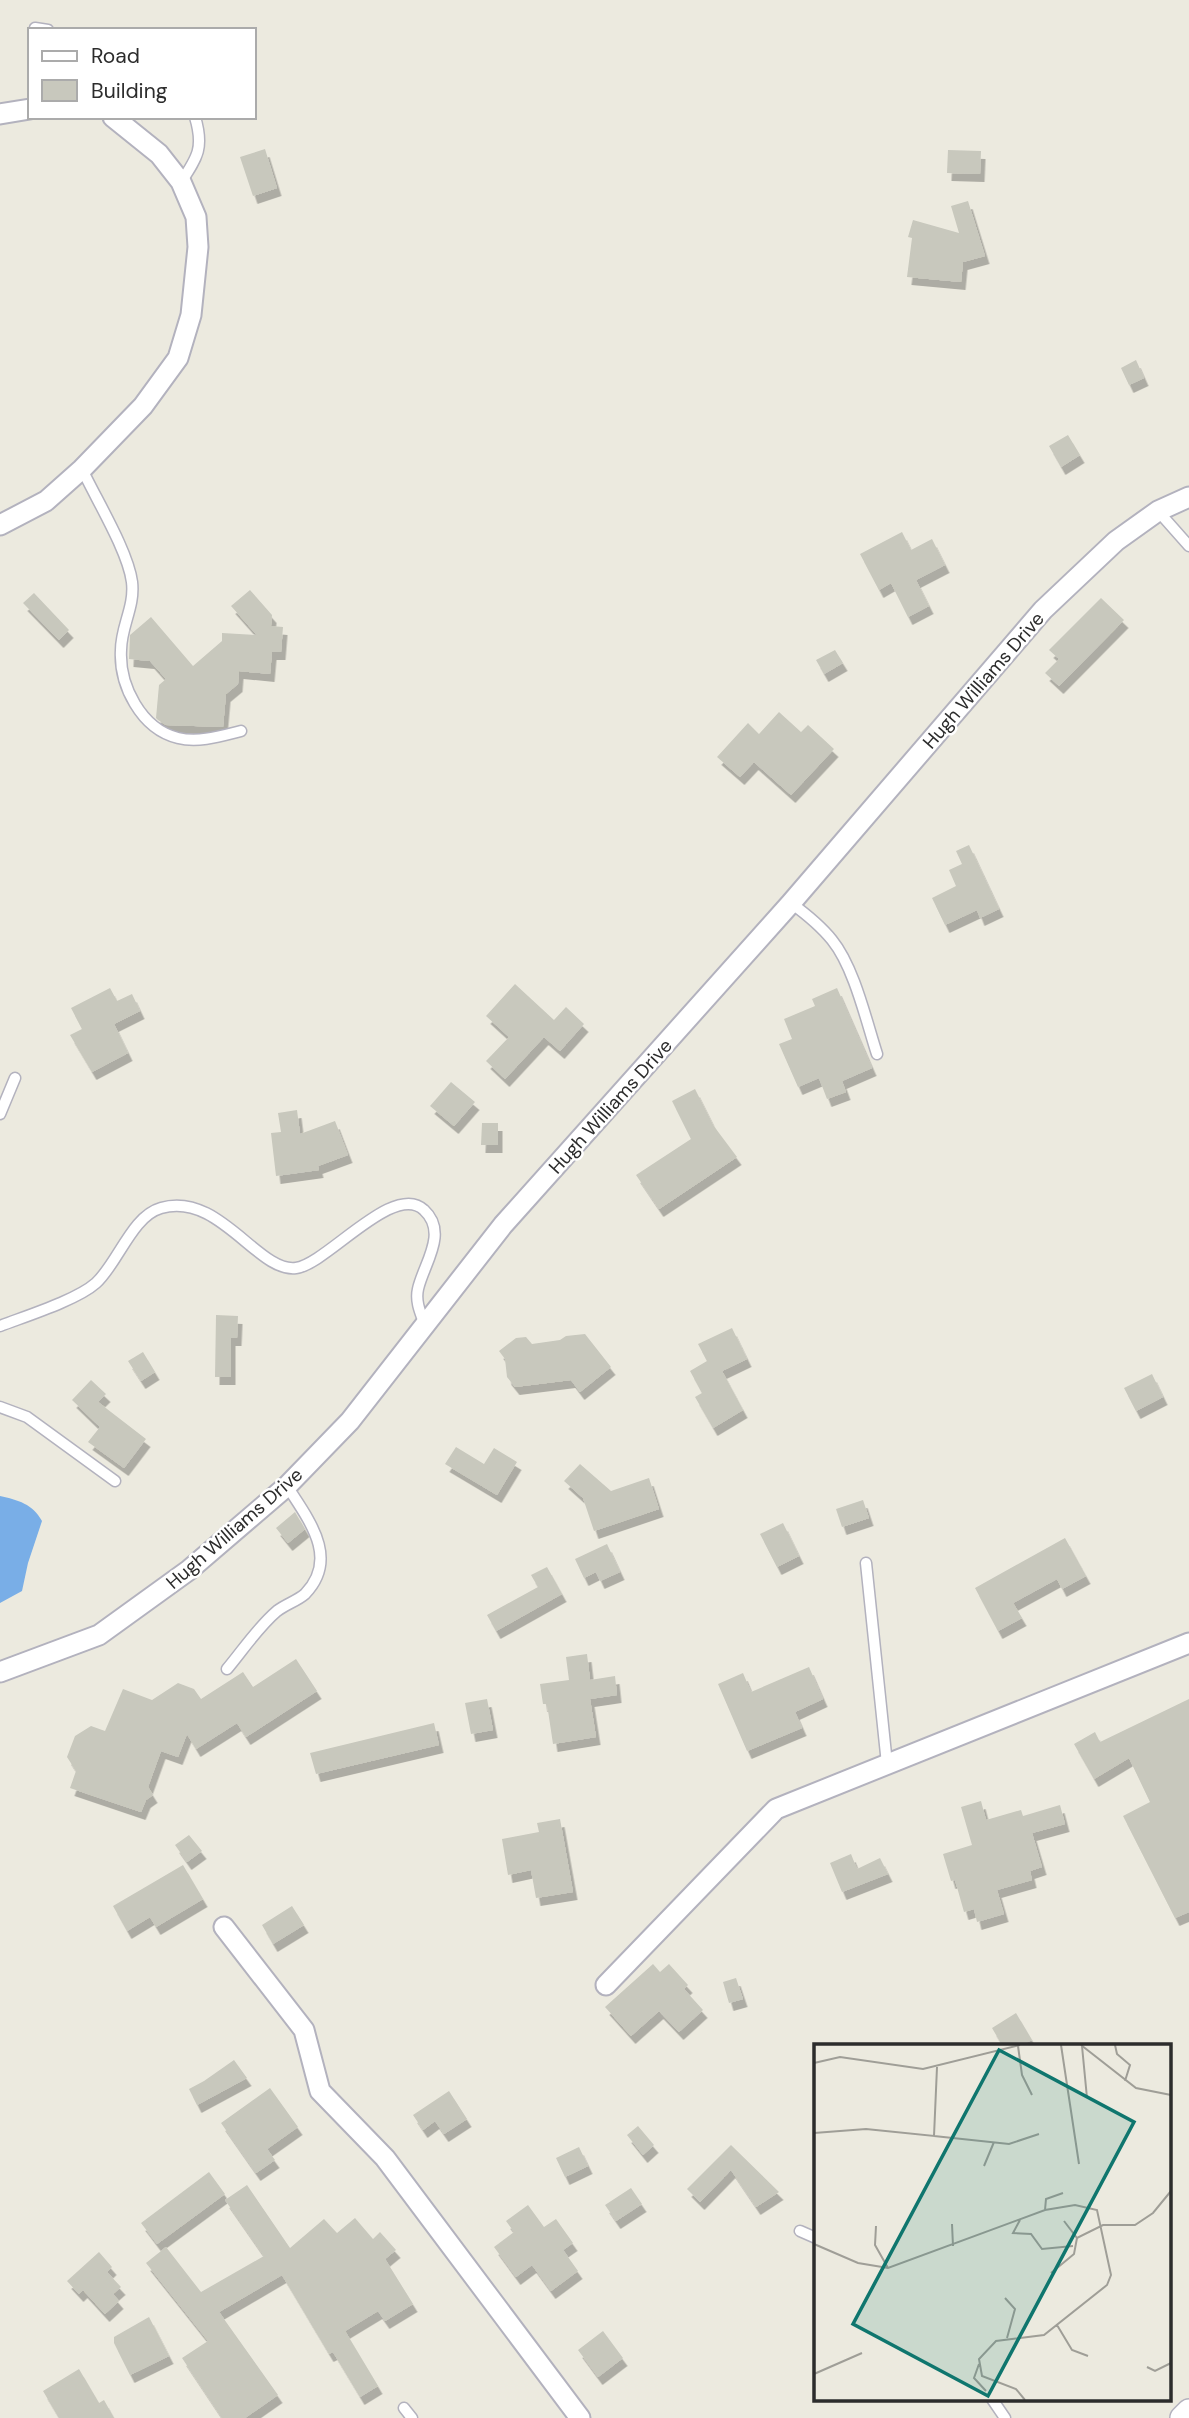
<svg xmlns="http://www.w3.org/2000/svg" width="1189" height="2418" font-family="'DM Sans',sans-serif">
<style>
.water{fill:#79aee7}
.building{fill:#c8c8bd;filter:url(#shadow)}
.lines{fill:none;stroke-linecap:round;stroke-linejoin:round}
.service-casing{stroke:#b3b2be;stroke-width:13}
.minor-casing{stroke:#b3b2be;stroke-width:23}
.tertiary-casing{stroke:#b3b2be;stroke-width:26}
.service{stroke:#fff;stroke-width:10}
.minor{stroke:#fff;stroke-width:19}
.tertiary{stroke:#fff;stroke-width:23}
.labels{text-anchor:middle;stroke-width:5;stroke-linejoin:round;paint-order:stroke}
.street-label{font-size:19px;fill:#2c2c2c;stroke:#fff}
.inset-road{fill:none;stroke:#9f9e97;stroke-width:2}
.view{fill:#0f766e;fill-opacity:0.15;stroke:#0f766e;stroke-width:3.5}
.inset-edge{fill:none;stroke:#2c2c2c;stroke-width:3.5}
</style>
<defs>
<filter id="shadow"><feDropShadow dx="4.5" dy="8" stdDeviation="0" flood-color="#0004"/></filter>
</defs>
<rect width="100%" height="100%" fill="#eceadf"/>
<path class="water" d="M0 1496C18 1500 33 1504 42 1521L28 1563 22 1591 0 1603Z"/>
<path class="building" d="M265 149 277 188 253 196 240 157Z
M948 150 981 151 980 174 947 173Z
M968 201 985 256 963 262 961 282 907 277 912 238 908 237 913 220 959 233 951 206Z
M1136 360 1144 378 1129 385 1121 368Z
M1068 435 1080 455 1061 467 1049 446Z
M902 532 911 550 932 539 945 565 916 580 929 606 908 617 891 583 879 590 860 554Z
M250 590 272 615 271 626 283 627 281 652H272L270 674 239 671 238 684 226 694 223 727 166 725 158 720 156 718 159 685 166 679 150 661 129 659 130 635 151 617 193 666 222 641V633L257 635 231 606Z
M34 593 69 630 59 640 23 603Z
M1101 598 1124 620 1059 686 1045 673 1059 659 1049 650Z
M835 650 843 663 824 674 816 660Z
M779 712 801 732 808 725 834 749 791 795 754 762 740 777 717 757 748 723 759 734Z
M969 845 999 909 980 918 977 910 945 925 932 898 956 886 949 870 962 864 956 851Z
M515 984 554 1020 566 1007 584 1024 560 1051 544 1037 505 1079 486 1061 509 1037 486 1016Z
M110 988 117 1001 132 994 140 1011 114 1024 128 1053 92 1072 70 1035 82 1029 71 1008Z
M837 988 872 1068 842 1081 846 1092 827 1099 819 1078 798 1087 779 1044 792 1039 784 1019 815 1006 812 999Z
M451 1082 475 1102 454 1126 430 1106Z
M695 1089 713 1125 737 1157 659 1209 636 1175 691 1139 672 1101Z
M297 1110 300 1134 335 1121 348 1155 318 1166 319 1170 276 1176 271 1133 281 1132 278 1113Z
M482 1123H498V1145H481Z
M216 1315 238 1316 237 1338H231V1377H215Z
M732 1328 747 1359 722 1371 743 1410 713 1428 695 1397 702 1393 690 1371 707 1361 698 1344Z
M585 1334 611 1367 580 1392 571 1380 515 1387 507 1377 505 1359 499 1351 516 1338 526 1337 532 1344 560 1340 566 1336Z
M143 1352 155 1372 141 1381 128 1361Z
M1152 1374 1163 1397 1136 1411 1124 1388Z
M91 1380 106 1394 98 1402 146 1439 124 1468 88 1442 100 1427 72 1400Z
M456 1447 484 1464 494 1448 517 1462 497 1495 445 1464Z
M580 1464 611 1491 649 1478 659 1509 594 1531 583 1498 564 1481Z
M863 1500 869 1518 842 1527 836 1509Z
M295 1512 305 1529 288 1543 276 1528Z
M783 1523 799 1556 777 1567 760 1534Z
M1065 1538 1086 1576 1062 1589 1057 1579 1013 1603 1022 1618 998 1631 975 1588Z
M607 1544 620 1572 600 1581 596 1572 584 1578 575 1559Z
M547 1567 562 1594 496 1631 487 1615 538 1587 531 1575Z
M587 1654 590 1680 615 1676 617 1695 590 1699 596 1737 553 1744 547 1704H543L540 1684 569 1680 566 1657Z
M296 1659 317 1691 246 1737 237 1723 196 1749 187 1734 178 1757 161 1751 148 1787 153 1795 146 1800 141 1812 70 1788 76 1771 67 1757 75 1736 91 1726 105 1731 123 1689 152 1700 178 1683 194 1689 201 1699 243 1672 253 1687Z
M809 1667 823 1699 795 1712 802 1728 747 1751 718 1684 743 1673 751 1692Z
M487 1699 493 1730 471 1734 465 1703Z
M1189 1699V1912L1175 1918 1123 1816 1150 1802 1129 1758 1094 1779 1074 1744 1095 1732 1100 1742Z
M434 1723 439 1745 316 1774 310 1753Z
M981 1801 986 1820 1021 1810 1023 1816 1060 1805 1065 1824 1032 1833 1042 1867 1030 1871 1032 1880 997 1890 1004 1914 977 1922 974 1909 964 1912 955 1880 951 1881 943 1854 972 1845 961 1807Z
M560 1819 573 1892 536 1898 531 1870 508 1875 502 1839 539 1832 537 1823Z
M189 1835 202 1851 187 1862 175 1845Z
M851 1854 857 1869 880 1858 888 1874 842 1892 830 1863Z
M183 1865 203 1899 156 1927 150 1917 127 1931 113 1906Z
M292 1906 304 1925 273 1944 262 1925Z
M653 1964 660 1972 669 1964 688 1985 684 1989 703 2010 679 2032 659 2011 631 2036 605 2007Z
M736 1978 743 1999 729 2003 723 1982Z
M1016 2013 1032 2040 1021 2045H1002L992 2028Z
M234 2060 247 2078 197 2105 189 2089 204 2081Z
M270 2088 298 2127 267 2149 275 2160 256 2173 221 2123Z
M449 2091 467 2119 444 2134 435 2121 423 2130 413 2115Z
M638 2126 654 2145 643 2155 627 2135Z
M731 2145 779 2192 756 2207 731 2170 700 2202 687 2189Z
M579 2147 588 2166 565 2177 556 2158Z
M209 2172 225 2194 157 2244 141 2223Z
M247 2185 290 2248 324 2219 337 2233 355 2218 373 2239 380 2232 396 2250 385 2259 413 2304 385 2321 378 2311 345 2331 378 2386 360 2397 333 2352 329 2354 282 2275 219 2312 278 2395 245 2418H222L182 2358 208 2341 146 2263 166 2247 201 2292 264 2256 225 2200Z
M631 2188 642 2204 616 2221 605 2205Z
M528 2205 544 2227 556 2219 573 2243 563 2250 578 2271 551 2291 532 2265 516 2277 494 2247 514 2232 506 2221Z
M99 2252 112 2267 107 2272 121 2287 113 2294 119 2301 105 2314 83 2290 79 2294 67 2281Z
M149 2317 169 2356 130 2375 114 2343V2337Z
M603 2331 623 2358 598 2377 578 2350Z
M79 2369 99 2403 104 2400 114 2418H59L43 2391Z"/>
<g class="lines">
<g class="service-casing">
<path id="service" d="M35 28 48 30
M181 182C198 157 204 147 195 117
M82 469C96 499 128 551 132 582 135 607 121 626 121 650 119 685 141 729 178 738 199 743 221 736 241 731
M1158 511 1189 546
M791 903C806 914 820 925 832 940 854 967 866 1020 877 1054
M0 1114 15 1078
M0 1326C26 1316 77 1300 96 1283 118 1263 132 1216 161 1208 219 1191 258 1273 296 1268 327 1264 394 1181 424 1210 449 1233 423 1265 418 1289 415 1302 421 1314 425 1325
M0 1407 27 1417 115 1481
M866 1563 887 1764
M227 1669C243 1650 258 1627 277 1611 286 1604 297 1601 305 1594 340 1558 308 1519 287 1486
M800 2231 816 2238
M992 2399 1005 2418
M404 2408 412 2418"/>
</g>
<g class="minor-casing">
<path id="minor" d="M0 114 30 109
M0 525 46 501 82 469 143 406 178 358 191 315 198 247 196 217 181 182 159 154 113 117
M0 1672 99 1635 189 1570 287 1486 350 1421 503 1225 791 903 1043 610 1116 541 1158 511 1189 497
M224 1927 304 2030 320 2091 385 2158 580 2418
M606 1985 776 1809 1189 1643"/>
</g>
<g class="tertiary-casing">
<path id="tertiary" d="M1182 2418 1189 2411"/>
</g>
<use href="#service" class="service"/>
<use href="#minor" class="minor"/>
<use href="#tertiary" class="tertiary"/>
</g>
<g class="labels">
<g class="street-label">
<text transform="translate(983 680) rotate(-49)" y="7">Hugh Williams Drive</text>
<text transform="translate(610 1106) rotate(-48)" y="7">Hugh Williams Drive</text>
<text transform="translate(234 1528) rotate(-41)" y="7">Hugh Williams Drive</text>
</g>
</g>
<g transform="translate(814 2044)">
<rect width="357" height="357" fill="#eceadf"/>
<path class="inset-road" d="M247 1 265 120M267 1 322 44 357 51M301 1 303 10 316 21 311 37M204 2 208 31 218 51M268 2 273 54M0 19 26 13 109 25 206 1M0 89 52 85 120 92 123 23M120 92 195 100 225 90M170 122 180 98M231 166 232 155 249 149M206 176 199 189 217 190 228 205 259 202M250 177 263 194 289 181H321L339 169 357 147M138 180 139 202M62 182 61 201 74 224M0 200 44 219 74 224 231 166 261 161 283 166 297 231 293 241 230 291 182 297 165 315 168 332 202 345 211 356M237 229 260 210 263 194M191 254 201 265 193 294M243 281 258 306 274 312M165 320 160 334 172 347M333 323 341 327 357 319M0 330 48 309"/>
<path class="view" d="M185 6 320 78 174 352 39 280Z"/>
<rect width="357" height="357" class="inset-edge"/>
</g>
<rect x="28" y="28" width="228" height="91" fill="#ffffff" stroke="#ababab" stroke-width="2"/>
<rect x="42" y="51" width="35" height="10" fill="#ffffff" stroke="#ababab" stroke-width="2"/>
<text x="91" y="63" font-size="21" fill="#2c2c2c">Road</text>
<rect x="42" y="80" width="35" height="21" fill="#c8c8bd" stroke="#ababab" stroke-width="2"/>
<text x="91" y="98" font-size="21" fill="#2c2c2c">Building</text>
</svg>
